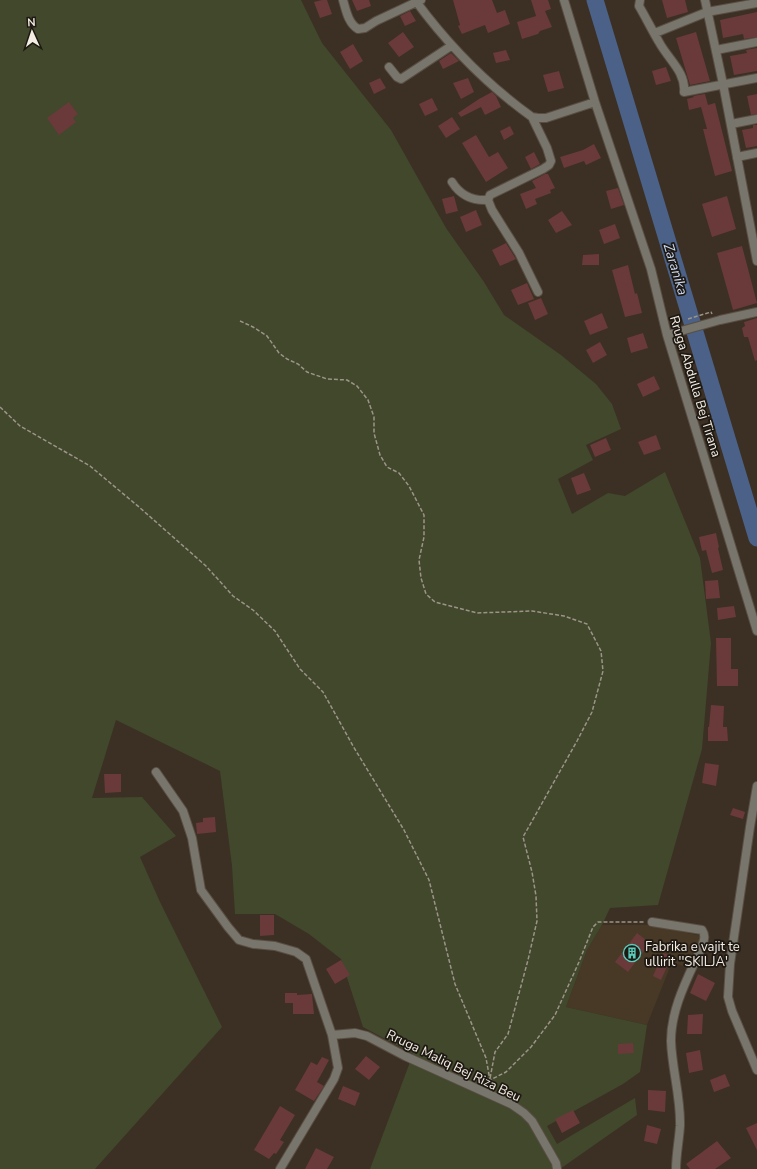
<svg xmlns="http://www.w3.org/2000/svg" width="757" height="1169" font-family="'Nunito Sans',sans-serif">
<style>
.built{fill:#483826}
.green{fill:#41482b}
.lines{fill:none;stroke-linecap:round;stroke-linejoin:round}
.river{stroke:#4b6188;stroke-width:17}
.building{fill:#693a39}
.minor-casing{stroke:#594e42;stroke-width:10}
.tertiary-casing{stroke:#594e42;stroke-width:10}
.path{stroke:#9d9489;stroke-width:1.5;stroke-dasharray:4 2;stroke-linecap:butt}
.minor{stroke:#78756d;stroke-width:8}
.tertiary{stroke:#78756d;stroke-width:8}
.labels{text-anchor:middle;stroke-width:3.5;stroke-linejoin:round;paint-order:stroke}
.street-label{font-size:13px;fill:#f4ede4;stroke:#1e1913}
.poi-label{font-size:13px;fill:#f4ede4;stroke:#1e1913;text-anchor:start}
.water-label{font-size:14px;font-style:italic;fill:#ccdbf5;stroke:#1e1913}
</style>
<rect width="100%" height="100%" fill="#3b3023"/>
<path class="built" d="M602 925H649L702 936 691 969 672 962 647 1025 566 1007 587 950Z"/>
<path class="green" d="M0 0H301L322 43 391 130 446 228 484 282 504 315 561 355 596 384 612 404 621 429 586 445 593 460 558 479 572 514 608 493 625 496 665 472 700 558 711 643 702 749 658 905 610 908 602 925 587 950 566 1007 647 1025 640 1072 623 1084 547 1126 557 1144 635 1098 637 1115 560 1169H370L413 1054 363 1027 341 959 309 934 275 914H235L232 866 220 771 116 720 92 798 142 797 176 836 140 857 160 902 222 1027 95 1169H0Z"/>
<g class="lines">
<path class="river" d="M595 0 757 538"/>
</g>
<path class="building" d="M322 0H327L332 14 320 18 314 2Z
M352 0H369L371 6 357 11Z
M453 0H492L497 13 505 10 510 24 488 33 485 25 462 34 458 26 460 25Z
M531 0H548L551 9 545 11 552 27 540 31 538 34 522 39 517 22 536 16Z
M662 0H685L688 12 667 18Z
M410 11 416 21 405 26 400 16Z
M757 12V37L744 39 743 34 723 38 720 20Z
M403 32 414 47 399 57 388 43Z
M696 32 710 81 690 85 676 38Z
M353 44 363 61 350 69 340 52Z
M757 48V71L734 75 730 56 747 53 746 50Z
M506 50 510 60 496 63 493 53Z
M451 53 459 61 443 69 439 61Z
M666 67 671 81 656 85 652 71Z
M559 71 564 88 548 92 543 75Z
M380 78 386 88 374 94 369 83Z
M468 78 474 92 461 99 453 83Z
M492 92 496 96 501 107 485 115 481 107 461 117 458 113 479 99Z
M705 94 708 105 715 103 732 171 715 176 703 129H707L701 107 689 110 687 99 694 97 693 96Z
M757 94V114L751 115 747 96Z
M432 98 438 110 425 116 419 104Z
M69 102 78 114 73 118 76 122 59 135 47 118Z
M452 117 460 129 446 138 438 126Z
M753 125H757V146L746 148 742 130 753 128Z
M510 126 514 134 504 140 500 131Z
M476 135 489 157 498 152 508 168 486 182 462 143Z
M594 144 601 158 586 165 584 161 564 168 560 157 583 150Z
M534 152 540 164 531 169 525 157Z
M545 174H548L555 188 550 190 551 193 535 199 537 204 526 209 520 194 536 188 532 181Z
M618 188 624 205 611 209 606 191Z
M454 196 458 211 446 214 442 199Z
M727 196 736 229 712 237 702 204Z
M476 210 482 225 466 232 460 217Z
M562 211 572 225 556 233 548 220Z
M615 224 620 238 604 244 599 230Z
M506 243 516 259 500 266 492 250Z
M742 246 757 303 733 310 717 253Z
M599 254V265H582L583 255Z
M628 265 635 294 637 293 642 313 625 317 612 270Z
M527 283 534 299 518 305 511 290Z
M541 298 548 314 535 320 528 303Z
M602 313 608 328 590 335 584 321Z
M757 318V360L755 361 748 337H744L742 328 745 326 744 322Z
M643 333 648 348 631 353 627 338Z
M600 342 607 355 593 363 586 350Z
M654 376 660 389 643 397 637 384Z
M656 435 661 449 644 455 638 442Z
M606 438 611 450 595 457 590 445Z
M584 473 591 490 577 495 571 478Z
M716 533 719 547 718 548 723 570 712 573 706 550 702 551 699 537Z
M718 580 720 598 706 599 705 581Z
M734 606 736 617 718 620 717 608Z
M716 638H731V669H738V686H717Z
M711 705 724 706 723 727H727L728 741H708V727H709Z
M705 763 719 765 716 786 702 783Z
M104 774H121V792L105 793Z
M733 808 745 812 743 819 730 815Z
M215 817 216 832 197 834 196 823 203 822V818Z
M260 915H274V935L260 936Z
M637 933 650 943 628 972 615 962Z
M663 953 672 956 661 980 653 976Z
M341 960 350 975 335 984 326 969Z
M698 974 715 983 706 1001 690 993Z
M285 993H297V995L312 994 314 1014H293V1003H285Z
M703 1014 702 1034H687L688 1015Z
M633 1043 634 1053 618 1054V1044Z
M700 1050 703 1070 689 1073 686 1053Z
M366 1056 380 1067 369 1080 355 1069Z
M322 1057 329 1060 317 1082 324 1086 314 1101 295 1090 311 1062 317 1065Z
M725 1074 730 1086 714 1092 710 1080Z
M343 1086 360 1093 355 1106 338 1099Z
M648 1090 666 1091 665 1112 648 1110Z
M280 1106 295 1115 280 1140 284 1142 276 1154 274 1153 269 1159 254 1150Z
M573 1110 580 1123 562 1133 555 1119Z
M757 1123V1150L746 1128Z
M647 1125 661 1129 657 1144 644 1141Z
M717 1141 731 1158 715 1169H690L686 1164Z
M316 1148 334 1157 327 1169H305Z"/>
<g class="lines">
<g class="minor-casing">
<path id="minor" d="M343 0C346 10 348 23 358 29L365 28 376 21 421 0
M415 0C448 45 486 84 532 117L538 118H546L595 102
M564 0 595 102 651 269 667 335 757 631
M640 0 639 6C646 18 652 30 659 42 668 59 686 72 684 92L757 78
M655 33 707 12 757 3
M716 50 757 42
M389 67 397 77 401 79 451 46
M532 117 547 148 551 161 549 165 543 169 490 195 488 200 492 210 519 253 538 292
M731 124 757 119
M737 157 757 153
M452 182C460 195 473 201 488 200
M667 335 720 320 757 312
M156 772 183 811 192 838 201 890 228 927 239 940 253 944 275 946 296 952 306 959 332 1035 338 1068 334 1079 280 1169
M757 786 750 827 730 964 728 997 732 1011 757 1070
M652 922 702 930C706 936 704 940 702 946 689 976 671 1007 671 1041 672 1070 681 1098 680 1126 679 1141 676 1155 676 1169
M332 1035 355 1033 367 1036 405 1056 511 1104 524 1113 532 1121 556 1163 557 1169"/>
</g>
<g class="tertiary-casing">
<path id="tertiary" d="M705 0 723 84 757 261"/>
</g>
<path class="path" d="M688 319 711 312 712 314
M240 321 253 327 267 336 279 353 287 359 298 364 307 372 327 379 347 380 357 386 368 400 374 417V433L380 455 387 467 399 473 409 486 424 515V537L419 560 421 578 426 594 435 602 477 613 532 611 564 616 587 624 601 651 603 671 592 712 577 741 523 837 532 872 536 896 537 921 528 960 508 1034 495 1052 489 1084
M0 407 20 426 90 466 139 507 206 566 233 596 253 610 275 631 300 669 323 692 353 746 404 830 429 880 455 984 486 1058 490 1080 506 1072 531 1047 555 1015 579 962 593 927 598 922H644"/>
<use href="#minor" class="minor"/>
<use href="#tertiary" class="tertiary"/>
</g>
<defs>
<g id="building-ring" transform="scale(0.9)"><circle r="9.5" fill="#1e1913" stroke="#5acebd" stroke-width="1.5"/><path d="M-4-6H4V6H1V3H-1V6H-4ZM-2.5-4.3h1.7v1.8h-1.7ZM.8-4.3h1.7v1.8H.8ZM-2.5-1h1.7V.8h-1.7ZM.8-1h1.7V.8H.8Z" fill="#5acebd"/></g>
</defs>
<g fill-rule="evenodd">
<use href="#building-ring" x="632" y="953"/>
</g>
<g class="labels">
<g class="street-label">
<text transform="translate(696 386) rotate(73)" y="5">Rruga Abdulla Bej Tirana</text>
<text transform="translate(454 1065) rotate(26)" y="5">Rruga Maliq Bej Riza Beu</text>
</g>
<g class="poi-label">
<text x="645" y="951">Fabrika e vajit te<tspan x="645" dy="15">ullirit ''SKILJA'</tspan></text>
</g>
<g class="water-label">
<text transform="translate(676 269) rotate(73)" y="5">Zaranika</text>
</g>
</g>
<g transform="translate(32 32) rotate(357)" stroke="#1e1913" stroke-width="3" paint-order="stroke">
<path d="M0-3L7 15L0 10L-7 15Z" fill="#f4ede4"/>
<text y="-6" font-size="11" font-weight="bold" text-anchor="middle" fill="#f4ede4">N</text>
</g>
</svg>
